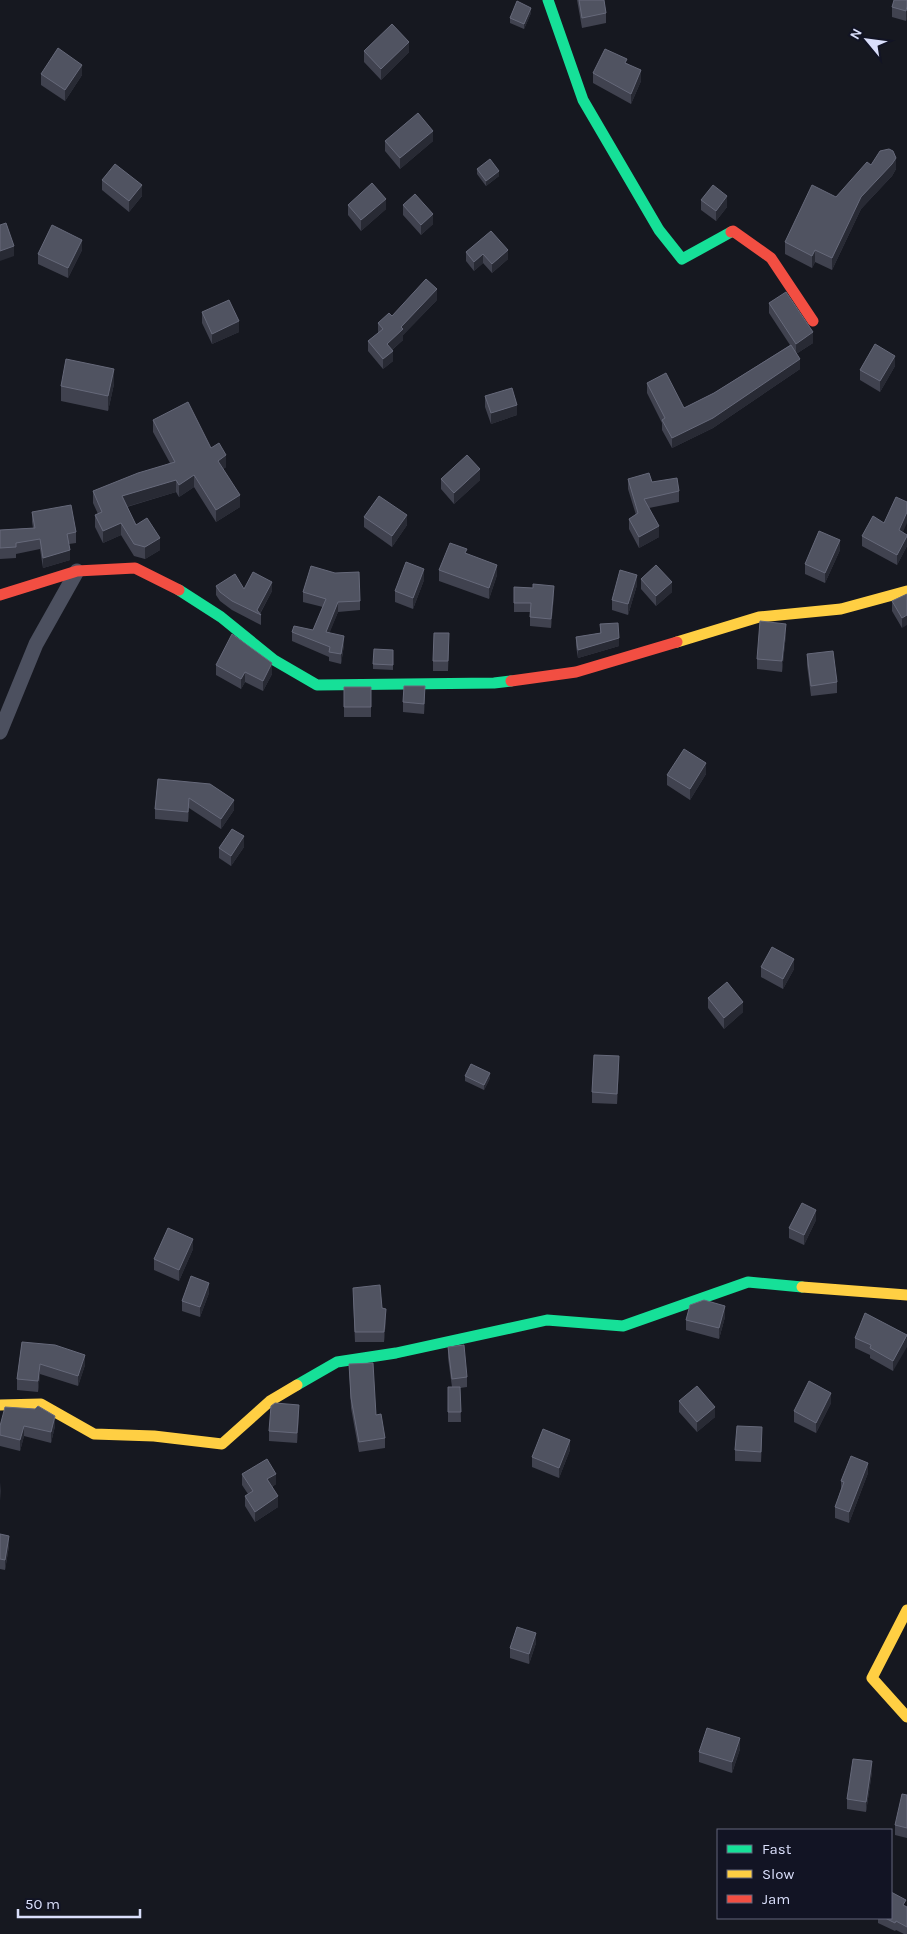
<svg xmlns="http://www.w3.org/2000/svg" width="907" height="1934" font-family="Karla,sans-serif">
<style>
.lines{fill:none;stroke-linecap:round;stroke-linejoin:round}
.street{stroke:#4c505f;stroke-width:15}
.fast{stroke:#16e098;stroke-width:11}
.slow{stroke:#ffcf43;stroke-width:11}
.jam{stroke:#f24e42;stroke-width:11}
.wall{fill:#40424f}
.shaded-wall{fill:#282a34}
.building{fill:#505361;stroke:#66697a}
</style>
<rect width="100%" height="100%" fill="#161820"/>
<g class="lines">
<path class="street" d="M0 732 36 644 77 571"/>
<path class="fast" d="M548 0 583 100 659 230 682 259 731 232
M179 590 221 617 274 660 317 685 494 683 511 681
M297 1385 337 1362 396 1353 547 1320 623 1326 748 1282 802 1287"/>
<path class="slow" d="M677 642 759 617 841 609 907 591
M802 1287 907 1295
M0 1405 41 1404 94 1434 154 1436 222 1444 270 1401 297 1385
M907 1610 872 1678 907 1717"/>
<path class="jam" d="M731 232 733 231 771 258 813 321
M0 595 77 571 135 568 179 590
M511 681 576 672 677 642"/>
</g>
<path class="wall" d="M577 0H604L606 13V23L582 28Z
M907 0V17L906 21 892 17V7Z
M531 13 524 29 510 23V18Z
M364 51 409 52 381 80 364 62Z
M627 63 641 81 631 104 593 83V73Z
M41 74 82 75 65 101 41 85Z
M385 141H433L400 169 385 151Z
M871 165 896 169 892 176 861 209 832 270 815 262 812 268 785 254V242Z
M477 169 499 176 486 186 477 174Z
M102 180 142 196 129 212 102 190Z
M701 200 727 207 716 221 701 210Z
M348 205 386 209 361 231 348 215Z
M403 205 433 224 421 235 403 215Z
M491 231 508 259 492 273 483 263 474 271 466 261V252Z
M82 250 68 278 38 264V254Z
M437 300 403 335V340L392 350 393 361 383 369 368 351V341L378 333V323L392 316Z
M769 303 813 343 796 354 800 369 713 428 672 448 662 430V423L647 393V383L684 408 714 393 790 345 769 313Z
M202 312 239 332 212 344 202 323Z
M895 366 880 392 860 380V370Z
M114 384 108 411 61 401V386Z
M485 396 517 415 491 424 485 407Z
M153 420 211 448 226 467 223 469 240 507 216 522 194 487 179 497 176 492 127 507 136 525 160 550 145 559 134 556 121 535 103 543 95 527V515L98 514 93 503V491L170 463 153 432Z
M441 479 480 480 454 504 441 489Z
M628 479 652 482 679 491V502L649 508 659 537 639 548 629 529V519L636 515 628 489Z
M32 512 76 532V543L69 544 70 560 43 568 40 549 16 554V558L0 559V530L33 528 32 522Z
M364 517 407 525 392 547 364 527Z
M903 532 907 535V546L897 565 862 546V536Z
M840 550 825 583 805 574V564Z
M467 554 497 575 489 599 439 581V570Z
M641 579 672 592 656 606 641 589Z
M424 580 413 609 395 602V591Z
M637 585 628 615 612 610V600Z
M216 586 272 591 260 614 261 615V625L232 610 220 601 216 595Z
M514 587 533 588 554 595 551 628 530 626V612H514Z
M303 592 360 601V610L338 612 329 633 344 645 341 664 329 661V657L292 641V632L313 630 323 607 303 602Z
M907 594 902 628 892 611V601Z
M600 624 619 646 578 658 576 646V637L600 633Z
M786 634 782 672 757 669V659Z
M449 644 448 671H433V661Z
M393 650V670L373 669V664Z
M807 654 837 682V693L811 696 807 665Z
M216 665 272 674 263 691 245 682 241 689 216 675Z
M344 687H371V717H344Z
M425 696 424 714 403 712V702Z
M706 774 690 800 667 785V775Z
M158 779 234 810 221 829 189 808 188 822 155 819V809Z
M244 847 231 866 219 858V848Z
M761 967 794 969 783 989 761 977Z
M708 998 743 1012 724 1029 708 1008Z
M619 1067 617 1104 592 1103V1092Z
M465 1076 490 1078 484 1090 465 1081Z
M816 1220 804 1245 789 1238V1228Z
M193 1249 179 1281 154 1270V1259Z
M209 1293 200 1317 182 1311V1301Z
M353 1298 382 1308 386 1319 384 1342H355Z
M725 1317 719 1339 686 1330V1320Z
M907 1335 893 1371 870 1358V1355L855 1348V1338Z
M22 1342 85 1365 78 1386 40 1374 38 1392 17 1390V1379Z
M448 1347 467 1377V1387L460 1388 461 1422H448V1387H452L448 1358Z
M349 1364 385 1438V1448L359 1452 351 1408Z
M679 1401 715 1417 697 1432 679 1412Z
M831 1403 816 1433 794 1422V1411Z
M35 1409 55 1426 51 1443 24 1436 20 1451 0 1446V1426Z
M299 1415 297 1443 269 1441V1431Z
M762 1438 761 1462 735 1461V1450Z
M570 1450 559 1478 532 1467V1457Z
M868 1473 849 1523 835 1518V1507L841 1489V1481Z
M242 1474 276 1484 272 1487 278 1507 255 1522 245 1506V1496L248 1494 242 1485Z
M0 1534 9 1546 5 1570 0 1569Z
M536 1643 529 1664 510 1658V1648Z
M740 1749 732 1773 699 1762V1752Z
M872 1772 866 1812 847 1809V1799Z
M907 1795V1838L895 1835V1825Z
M906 1907H907V1934H904L896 1930 895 1931 878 1923V1918H891Z"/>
<path class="shaded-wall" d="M907 6V17L906 21V11Z
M531 8V13L524 29V24Z
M409 42V52L381 80V69Z
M82 65V75L65 101V90Z
M641 70V81L631 104V94Z
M433 131V141L400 169V158Z
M896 158V169L892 176 861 209 832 270V258L861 197Z
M499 171V176L486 186V181Z
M142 185V196L129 212V201Z
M727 196V207L716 221V211Z
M386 199V209L361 231V220Z
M433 214V224L421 235V225Z
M82 240V250L68 278V268Z
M14 246V256L0 261V251Z
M508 250V259L492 273V264Z
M815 250V262L812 268V256Z
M483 254V263L474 271V262Z
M437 289V300L403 335V340L387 354V344L401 327Z
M239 321V332L212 344V334Z
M813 332V343L796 354V344Z
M393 351V361L383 369V359Z
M895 356V366L880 392V381Z
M800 359V369L713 428 672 448V438Z
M114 369V384L108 411V396Z
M517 405V415L491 424V413Z
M226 455V467L218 473V461Z
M480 469V480L454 504V493Z
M194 475V487L179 497V485Z
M176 480V492L122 508V496Z
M240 495V507L216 522V510Z
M907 512V523L899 541V530Z
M407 515V525L392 547V536Z
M121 523V535L103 543V531Z
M659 526V537L639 548V537Z
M907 536V546L897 565V555Z
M160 538V550L145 559V547Z
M840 540V550L825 583V573Z
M70 550V560L43 568V558Z
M497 565V575L489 599V588Z
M424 569V580L413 609V598Z
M637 575V585L628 615V604Z
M272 582V591L259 615 257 610Z
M672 582V592L656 606V596Z
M554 586V595L551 628V619Z
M338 602V612L326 642V632Z
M907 615V625L902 628V618Z
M786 624V634L782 672V661Z
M344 636V645L341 664V654Z
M619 638V646L578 658V650Z
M272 663V674L263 691V681Z
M245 672V682L241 689V679Z
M425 686V696L424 714V704Z
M706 763V774L690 800V789Z
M189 798V808L188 822V812Z
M234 800V810L221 829V819Z
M244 836V847L231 866V856Z
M794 959V969L783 989V979Z
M743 1002V1012L724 1029V1018Z
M619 1056V1067L617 1104V1094Z
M490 1073V1078L484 1090V1085Z
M816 1210V1220L804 1245V1235Z
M193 1239V1249L179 1281V1270Z
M209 1283V1293L200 1317V1307Z
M725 1306V1317L719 1339V1328Z
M386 1309V1319L384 1342V1332Z
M907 1337V1347L893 1371V1361Z
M85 1355V1365L78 1386V1376Z
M40 1364V1374L38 1392V1381Z
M831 1393V1403L816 1433V1423Z
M299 1405V1415L297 1443V1433Z
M715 1407V1417L697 1432V1422Z
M55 1416V1426L51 1443V1432Z
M24 1426V1436L20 1451V1440Z
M762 1427V1438L761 1462V1452Z
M570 1440V1450L559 1478V1468Z
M868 1463V1473L849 1523V1512Z
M276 1474V1484L267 1490V1479Z
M1 1482V1492L0 1501V1490Z
M278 1496V1507L255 1522V1512Z
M9 1536V1546L5 1570V1560Z
M536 1633V1643L529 1664V1654Z
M740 1738V1749L732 1773V1762Z
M872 1761V1772L866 1812V1802Z"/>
<path class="building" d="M579 0H604L606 13 582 18Z
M894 0H907V6L906 11 892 7Z
M517 1 531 8 524 24 510 18Z
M392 24 409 42 381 69 364 51Z
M58 48 82 65 65 90 41 74Z
M605 49 627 59 625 63 641 70 631 94 593 73Z
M418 113 433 131 400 158 385 141Z
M889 149 893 151 896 158 892 164 861 197 832 258 815 250 812 256 785 242 812 185 836 197 867 162 871 165 880 151Z
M490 159 499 171 486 181 477 169Z
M115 164 142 185 129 201 102 180Z
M372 183 386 199 361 220 348 205Z
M713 185 727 196 716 211 701 200Z
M415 194 433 214 421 225 403 205Z
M6 223 14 246 0 251V225Z
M52 225 82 240 68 268 38 254Z
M491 231 508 250 492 264 483 254 474 262 466 252Z
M426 279 437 289 401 327 403 329 387 344 393 351 383 359 368 341 383 329 378 323 389 313 392 316Z
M786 292 813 332 796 344 769 303Z
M229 300 239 321 212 334 202 312Z
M875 344 895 356 880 381 860 370Z
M791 345 800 359 713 418 672 438 662 420 665 418 647 383 666 373 684 408 714 393Z
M66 359 114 369 108 396 61 386Z
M512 388 517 405 491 413 485 396Z
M188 402 211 448 219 443 226 455 218 461 240 495 216 510 194 475 179 485 176 480 122 496 136 525 147 518 160 538 145 547 134 544 121 523 103 531 95 515 102 512 93 491 138 473 175 462 153 420Z
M467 455 480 469 454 493 441 479Z
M649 473 652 482 677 478 679 491 644 499 659 526 639 537 629 519 638 513 628 479Z
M379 496 407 515 392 536 364 517Z
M896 497 907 502V512L899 530 907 535V536L897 555 862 536 873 516 884 523Z
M71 505 76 532 67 534 70 550 43 558 40 539 16 543V547L0 548V530L35 528 32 512Z
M819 531 840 540 825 573 805 564Z
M450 543 467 549 465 553 497 565 489 588 439 570Z
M406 562 424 569 413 598 395 591Z
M656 565 672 582 656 596 641 579Z
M311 566 335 573 359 572 360 601 338 602 326 632 344 636 341 654 329 652 330 647 292 632 294 626 313 630 326 599 303 592Z
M620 570 637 575 628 604 612 600Z
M253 572 272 582 257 610 261 615 232 601 220 592 216 586 235 574 244 589Z
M533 584 554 586 551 619 530 617 531 603H514V587L533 588Z
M907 594V615L902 618 892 601Z
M760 621 786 624 782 661 757 659Z
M618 623 619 638 578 650 576 637 601 633 600 624Z
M434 633H449L448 661H433Z
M232 634 272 663 263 681 245 672 241 679 216 665Z
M374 649 393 650V665L373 664Z
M833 651 837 682 811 686 807 654Z
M404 686H425L424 704 403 702Z
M344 687H371V707H344Z
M684 749 706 763 690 789 667 775Z
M158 779 210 784 234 800 221 819 189 798 188 812 155 809Z
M232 829 244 836 231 856 219 848Z
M772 947 794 959 783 979 761 967Z
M727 982 743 1002 724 1018 708 998Z
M594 1055 619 1056 617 1094 592 1092Z
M471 1064 490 1073 484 1085 465 1076Z
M802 1203 816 1210 804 1235 789 1228Z
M168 1228 193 1239 179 1270 154 1259Z
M191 1276 209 1283 200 1307 182 1301Z
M380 1285 382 1308 386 1309 384 1332H355L353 1288Z
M704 1300 725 1306 719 1328 686 1320 690 1305Z
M865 1313 907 1335 893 1361 870 1348 871 1345 855 1338Z
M22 1342 55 1345 85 1355 78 1376 40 1364 38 1381 17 1379Z
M464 1345 467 1377 452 1379 448 1347Z
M373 1363 376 1415 381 1414 385 1438 359 1442 351 1398 349 1364Z
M809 1381 831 1393 816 1423 794 1411Z
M697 1386 715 1407 697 1422 679 1401Z
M448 1387H460L461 1412H448Z
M275 1403 299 1405 297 1433 269 1431 271 1406Z
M38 1406 55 1416 51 1432 24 1426 20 1440 0 1435V1426L5 1407 35 1409Z
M737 1426 762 1427 761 1452 735 1450Z
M543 1429 570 1440 559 1468 532 1457Z
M851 1456 868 1463 849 1512 835 1507 844 1482 841 1481Z
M267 1459 276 1474 267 1479 278 1496 255 1512 245 1496 253 1491 242 1474Z
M0 1534 9 1536 5 1560 0 1559Z
M517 1627 536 1633 529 1654 510 1648Z
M707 1728 740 1738 732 1762 699 1752Z
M853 1759 872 1761 866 1802 847 1799Z
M902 1794 907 1795V1828L895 1825Z
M891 1892 906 1900 903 1905 907 1907V1927L896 1921 895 1923 885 1918H891Z"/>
<rect x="717" y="1829" width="175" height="90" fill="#121424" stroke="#62657a"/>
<rect x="727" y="1845" width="25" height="8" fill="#16e098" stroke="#62657a"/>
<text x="762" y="1854" font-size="15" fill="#dadffb">Fast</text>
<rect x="727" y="1870" width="25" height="8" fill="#ffcf43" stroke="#62657a"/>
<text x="762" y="1879" font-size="15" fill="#dadffb">Slow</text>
<rect x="727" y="1895" width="25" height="8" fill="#f24e42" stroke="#62657a"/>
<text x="762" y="1904" font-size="15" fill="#dadffb">Jam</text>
<g transform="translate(867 40) rotate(299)" stroke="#121424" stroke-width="4" paint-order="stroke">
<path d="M0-4L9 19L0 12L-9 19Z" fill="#dadffb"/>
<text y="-8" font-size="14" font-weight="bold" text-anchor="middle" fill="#dadffb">N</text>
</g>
<path d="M18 1909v8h122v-8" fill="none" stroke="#dadffb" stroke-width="2.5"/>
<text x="25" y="1909" font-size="15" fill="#dadffb" stroke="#121424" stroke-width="4" paint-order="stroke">50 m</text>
</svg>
